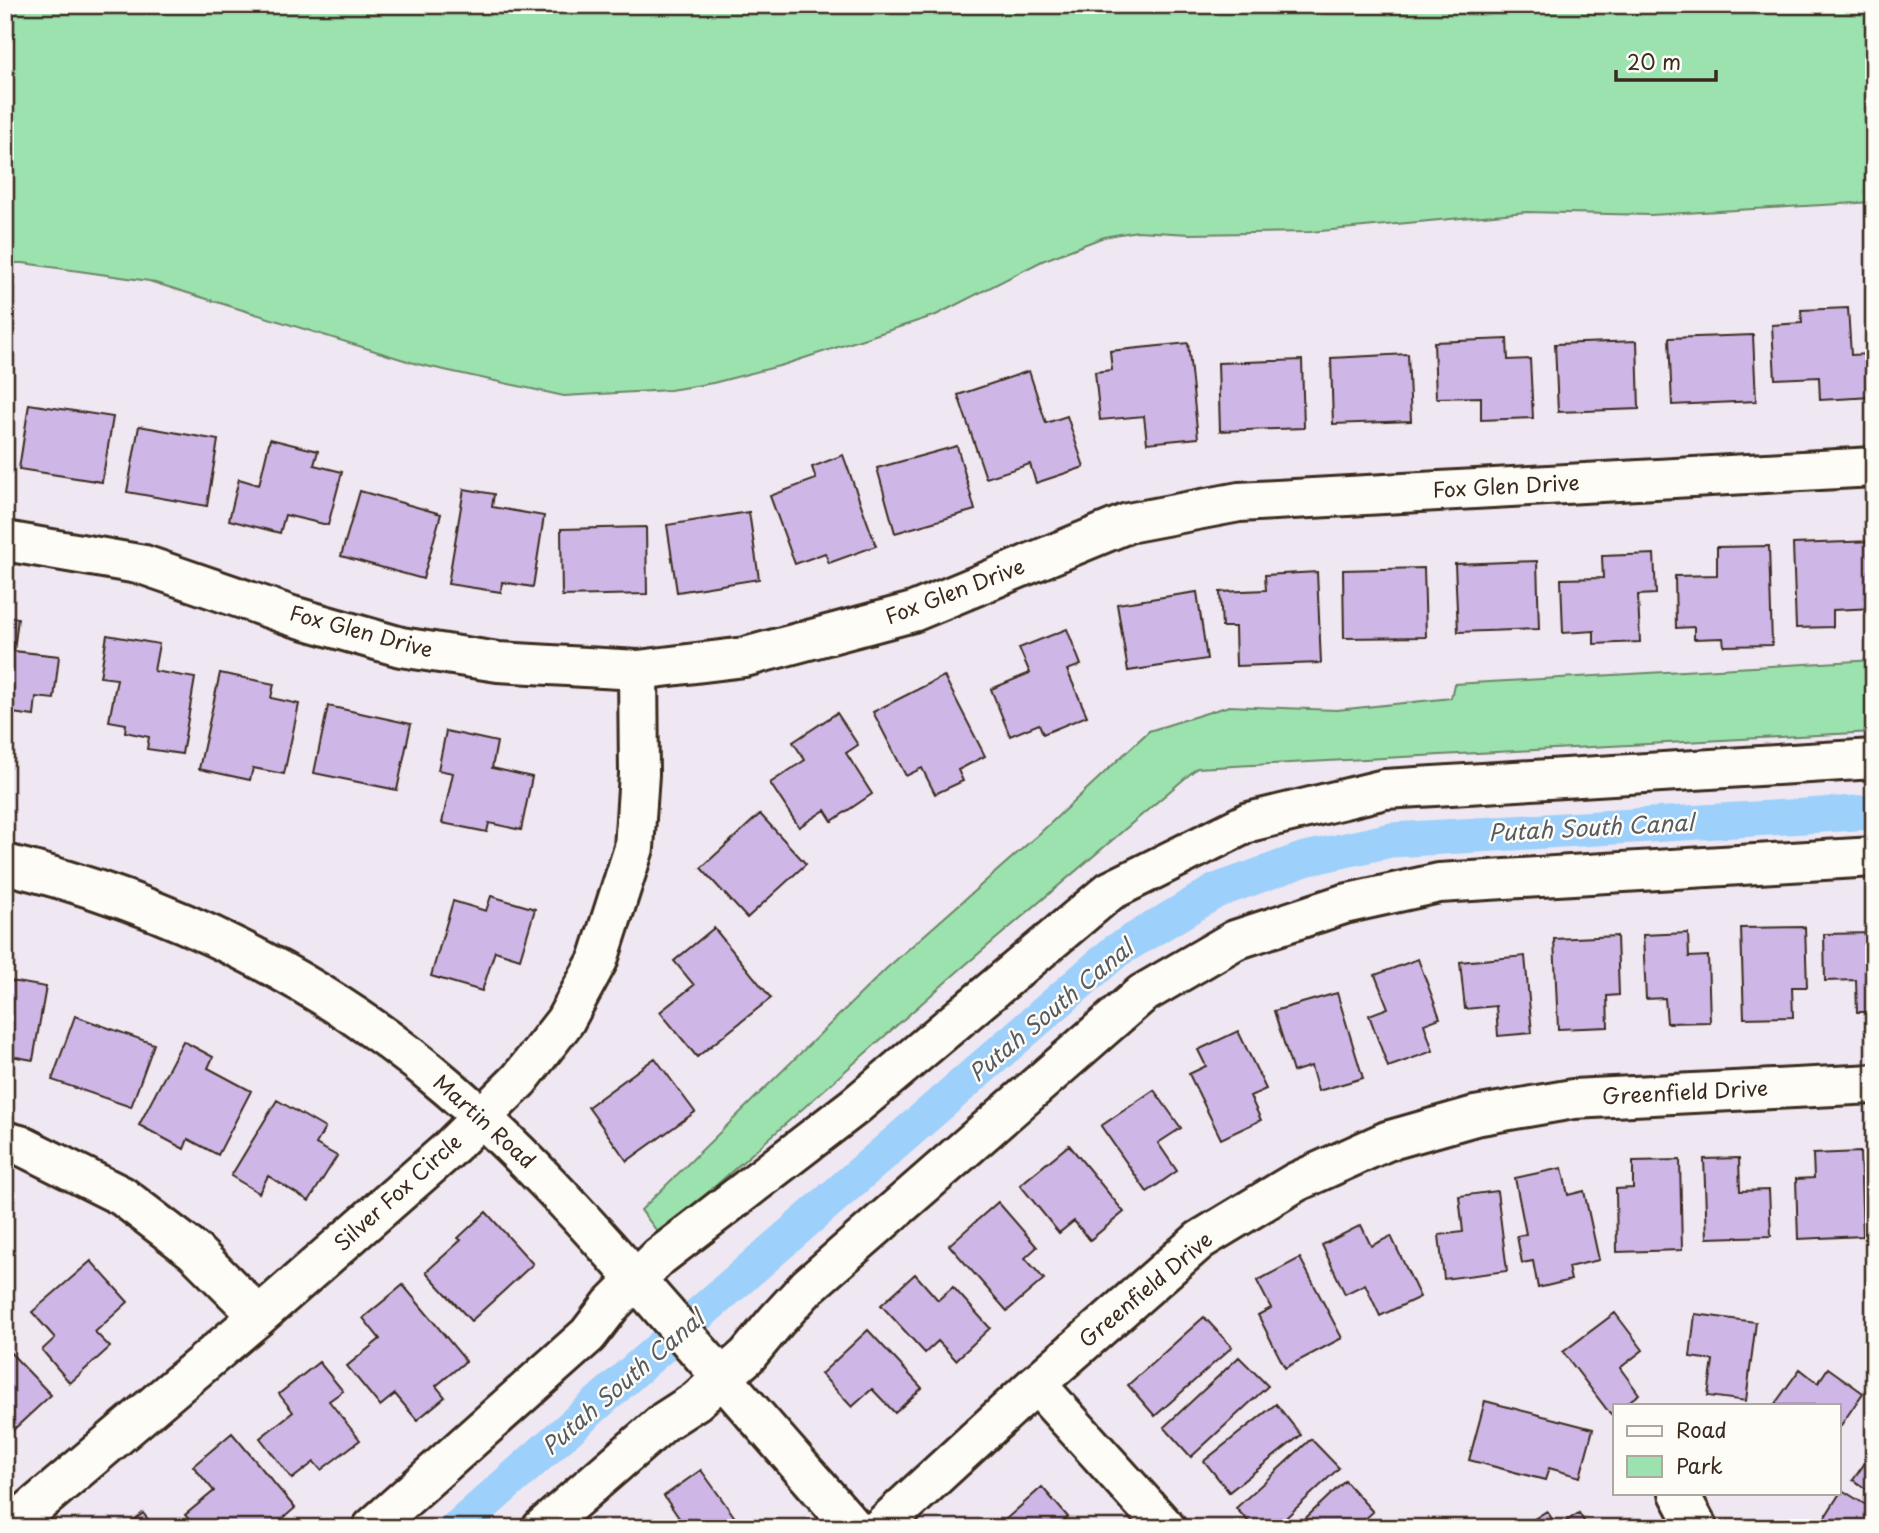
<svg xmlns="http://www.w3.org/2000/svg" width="1879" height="1533" font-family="'Playpen Sans',sans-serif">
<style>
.green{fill:#9ce2af;stroke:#6c8666;stroke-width:2}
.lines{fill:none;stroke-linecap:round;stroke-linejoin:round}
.canal{stroke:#9dd0fa;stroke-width:35}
.building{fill:#ceb7e6;stroke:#3b2a1e;stroke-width:2}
.minor-casing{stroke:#3b2a1e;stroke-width:44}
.minor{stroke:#fdfcf7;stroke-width:38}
.labels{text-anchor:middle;stroke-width:5;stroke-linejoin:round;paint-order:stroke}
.street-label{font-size:21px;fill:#3b2a1e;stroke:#fdfcf7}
.water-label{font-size:23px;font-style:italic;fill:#585c60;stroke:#fdfcf7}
</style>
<rect width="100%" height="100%" fill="#efe7f2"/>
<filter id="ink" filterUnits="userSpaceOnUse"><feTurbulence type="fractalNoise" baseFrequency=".0143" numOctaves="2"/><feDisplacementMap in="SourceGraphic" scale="14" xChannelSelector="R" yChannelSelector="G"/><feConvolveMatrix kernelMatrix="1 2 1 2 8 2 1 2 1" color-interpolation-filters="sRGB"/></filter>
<g filter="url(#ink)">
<path class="green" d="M5 5H1874V202L1650 215 1526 212 1310 232 1190 234 1137 231 1104 237 1042 261 936 315 783 365 713 383 670 390 564 396 417 364 149 281 23 263H5Z
M1874 660V732L1197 768 957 972 660 1235 641 1210 887 968 1040 833 1149 731 1229 706 1337 710 1451 698 1454 684Z"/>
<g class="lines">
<path class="canal" d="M457 1528 644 1362 1116 951 1216 891 1305 859 1391 840 1874 812"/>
</g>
<path class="building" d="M1848 308 1851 355 1869 354 1872 397 1820 400 1819 377 1775 379 1772 325 1802 323 1801 310Z
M1753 335 1756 401 1672 405 1669 338Z
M1507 339 1508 360 1530 359 1533 418 1481 420V397L1436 398 1434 342Z
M1637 341 1639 409 1558 412 1555 344Z
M1188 343 1198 438 1147 443 1144 416 1100 420 1095 372 1112 370 1110 351Z
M1408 354 1411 421 1333 424 1331 358Z
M1302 360 1304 428 1220 431 1218 363Z
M1029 371 1046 423 1067 416 1084 467 1036 483 1030 464 986 478 958 395Z
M29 404 113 417 102 482 19 469Z
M139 426 218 440 207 506 127 492Z
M270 439 318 451 314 465 342 472 328 525 285 515 280 533 229 520 239 479 259 485Z
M957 446 975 510 895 533 877 468Z
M843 455 876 546 829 563 825 553 795 564 770 496 816 479 812 467Z
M464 489 494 494 492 507 544 516 533 587 502 582 501 592 448 584Z
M360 491 441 514 423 579 341 556Z
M749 512 759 579 677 592 667 525Z
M646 527 647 594 562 596 561 529Z
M1874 541V608L1833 610V627L1796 628 1793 544Z
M1769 546 1772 645 1724 646 1723 638 1694 639V627L1676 628 1675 576 1717 575V547Z
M1654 554 1656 594 1638 595 1640 642 1594 644V631L1563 633 1561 579 1603 578 1602 556Z
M1537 561 1539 629 1458 632 1455 564Z
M1424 568 1426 637 1344 638 1343 570Z
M1317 572 1321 663 1236 666 1235 627H1222L1220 592 1266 590 1265 575Z
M1197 592 1207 659 1128 671 1117 604Z
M5 616 18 618 14 651 59 656 54 699 36 697 34 716 5 712Z
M1067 629 1081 665 1067 670 1087 716 1043 734 1039 724 1010 736 991 689 1030 673 1019 648Z
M107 635 159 644 154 671 195 678 182 754 147 749 149 737 125 732 126 724 109 721 117 679 100 677Z
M220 673 274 684 271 698 299 704 284 774 253 768 250 780 199 769Z
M944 676 985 756 958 770 963 781 935 794 922 768 906 776 873 712Z
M328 706 411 724 397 790 314 773Z
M837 713 858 745 846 753 872 794 832 821 825 810 799 827 770 783 805 760 793 742Z
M446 731 497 742 492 768 532 777 521 830 489 823 487 832 442 823 453 773 438 770Z
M760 814 806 864 747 918 701 868Z
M491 896 535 909 520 959 495 951 482 991 431 976 453 901 486 911Z
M1805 927 1807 987H1792L1793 1017 1744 1018 1741 928Z
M714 928 771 998 697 1057 660 1012 694 985 674 961Z
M1688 933 1689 957 1708 956 1710 1022 1667 1023 1665 998 1646 999 1643 935Z
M1874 933V1012H1857L1856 980 1825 981 1824 934Z
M1617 936 1619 995 1607 996 1608 1027 1558 1029 1554 939Z
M1525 956 1532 1033 1498 1036 1496 1006 1465 1009 1460 962Z
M1418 959 1440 1018 1424 1024 1433 1051 1388 1067 1369 1015 1388 1008 1375 975Z
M5 980 46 987 33 1060 5 1055Z
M1337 993 1363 1078 1318 1091 1311 1066 1293 1072 1274 1011Z
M75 1016 154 1044 131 1107 52 1080Z
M1238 1031 1266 1089 1250 1096 1261 1120 1221 1139 1189 1074 1206 1066 1198 1050Z
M183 1041 213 1057 208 1068 251 1091 218 1155 188 1139 184 1149 139 1125Z
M655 1058 695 1112 627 1161 588 1107Z
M1154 1090 1181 1128 1158 1143 1177 1171 1147 1192 1101 1126Z
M277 1100 325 1128 316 1144 337 1156 309 1201 268 1176 259 1193 231 1176Z
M1069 1145 1124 1212 1090 1240 1074 1221 1059 1233 1020 1185Z
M1860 1152 1863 1236 1798 1239 1796 1179 1814 1178 1813 1154Z
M1739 1158 1740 1191 1769 1190 1771 1236 1707 1238 1704 1159Z
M1680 1160 1682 1250 1617 1252 1616 1189 1633 1188V1161Z
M1562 1168 1568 1195 1584 1191 1599 1260 1568 1267 1571 1280 1538 1288 1533 1261 1522 1263 1517 1236 1526 1234 1515 1178Z
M1497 1191 1507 1271 1444 1279 1439 1235 1463 1232 1459 1196Z
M998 1202 1037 1247 1025 1258 1044 1279 1007 1311 949 1245Z
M486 1212 533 1264 471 1321 426 1272 461 1240 458 1238Z
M1361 1225 1371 1246 1391 1236 1420 1297 1380 1316 1365 1284 1345 1294 1322 1245Z
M1300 1258 1342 1338 1285 1368 1258 1315 1271 1308 1257 1281Z
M91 1261 128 1302 95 1332 110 1347 70 1383 42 1350 55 1338 32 1312Z
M915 1274 938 1300 953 1287 990 1328 956 1360 938 1341 925 1353 881 1305Z
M403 1285 466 1361 436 1386 445 1397 417 1420 395 1394 380 1406 347 1366 380 1339 363 1318Z
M1615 1313 1643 1350 1620 1368 1639 1394 1624 1405H1615V1412L1611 1415 1563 1352Z
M1695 1314 1756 1322 1746 1401 1708 1396 1713 1360 1690 1357Z
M1204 1317 1232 1347 1155 1416 1128 1385Z
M868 1330 922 1388 895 1413 872 1389 852 1407 821 1374Z
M5 1347 51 1395 12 1431 5 1424Z
M1239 1357 1268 1386 1191 1457 1164 1427Z
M319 1362 343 1391 329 1401 360 1440 321 1470 314 1462 292 1479 260 1438 293 1412 279 1394Z
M1828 1368 1863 1393 1839 1428V1405H1774L1800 1369 1818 1383Z
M1485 1401 1593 1429 1580 1477 1549 1468 1545 1480 1469 1460Z
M1276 1404 1301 1435 1229 1492 1204 1461Z
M232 1433 295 1508 272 1528H196L185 1515 214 1491 193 1466Z
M1311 1439 1339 1468 1275 1528H1254L1236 1508Z
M1874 1450V1494L1853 1480Z
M701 1470 736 1519 726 1528H686L664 1496Z
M1345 1481 1373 1512 1355 1528H1295Z
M1042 1487 1068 1517 1056 1528H996Z
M1842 1490 1874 1510V1528H1818Z
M1547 1511 1557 1527 1579 1513 1588 1528H1520Z
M143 1513 155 1528H124Z"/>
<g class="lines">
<g class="minor-casing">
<path id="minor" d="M5 541 144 565 292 616 401 647 498 662 638 670 745 657 913 612 1128 523 1239 502 1874 467
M5 864C168 903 323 979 450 1089 521 1151 584 1220 646 1291 716 1370 785 1449 854 1528
M5 1141 20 1145 122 1196 194 1251 259 1316
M1036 1384 1166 1528
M1679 1493 1698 1528
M9 1528 259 1316 447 1151 519 1080 565 1021 598 960 634 848 639 774 638 670
M372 1528 588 1335 611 1305 659 1257 855 1106 1110 891 1249 822 1385 789 1874 759
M542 1528 665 1421 696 1401 747 1356 776 1321 808 1286 1142 994 1235 940 1344 904 1439 883 1874 857
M880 1528 1036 1384 1200 1240 1296 1182 1387 1141 1475 1116 1573 1099 1874 1084"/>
</g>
<use href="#minor" class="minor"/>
</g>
</g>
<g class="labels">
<g class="street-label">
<text transform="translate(1506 487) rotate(-3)" y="7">Fox Glen Drive</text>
<text transform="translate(955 592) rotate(-21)" y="7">Fox Glen Drive</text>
<text transform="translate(361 632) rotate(15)" y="7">Fox Glen Drive</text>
<text transform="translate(1685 1093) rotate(-3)" y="7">Greenfield Drive</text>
<text transform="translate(484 1122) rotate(42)" y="7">Martin Road</text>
<text transform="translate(398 1193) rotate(-42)" y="7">Silver Fox Circle</text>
<text transform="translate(1146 1290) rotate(-40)" y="7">Greenfield Drive</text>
</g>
<g class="water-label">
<text transform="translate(1591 828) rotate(-3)" y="8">Putah South Canal</text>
<text transform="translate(1051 1011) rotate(-40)" y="8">Putah South Canal</text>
<text transform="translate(623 1383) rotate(-41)" y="8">Putah South Canal</text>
</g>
</g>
<rect width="1879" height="1533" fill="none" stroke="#fdfcf7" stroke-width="28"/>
<rect x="14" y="14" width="1851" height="1505" fill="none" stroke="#3b2a1e" stroke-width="2.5" filter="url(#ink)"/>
<rect x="1613" y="1404" width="228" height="91" fill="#fdfcf7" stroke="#afa8a0" stroke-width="2"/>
<rect x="1627" y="1426" width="35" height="10" fill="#fdfcf7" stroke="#afa8a0" stroke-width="2"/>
<text x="1676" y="1438" font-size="21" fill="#3b2a1e">Road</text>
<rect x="1627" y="1456" width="35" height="21" fill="#9ce2af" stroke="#afa8a0" stroke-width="2"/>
<text x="1676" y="1474" font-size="21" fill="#3b2a1e">Park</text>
<path d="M1616 70v10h100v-10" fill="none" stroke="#3b2a1e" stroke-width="3.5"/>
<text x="1627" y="70" font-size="21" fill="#3b2a1e" stroke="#fdfcf7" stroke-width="5" paint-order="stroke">20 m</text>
</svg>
